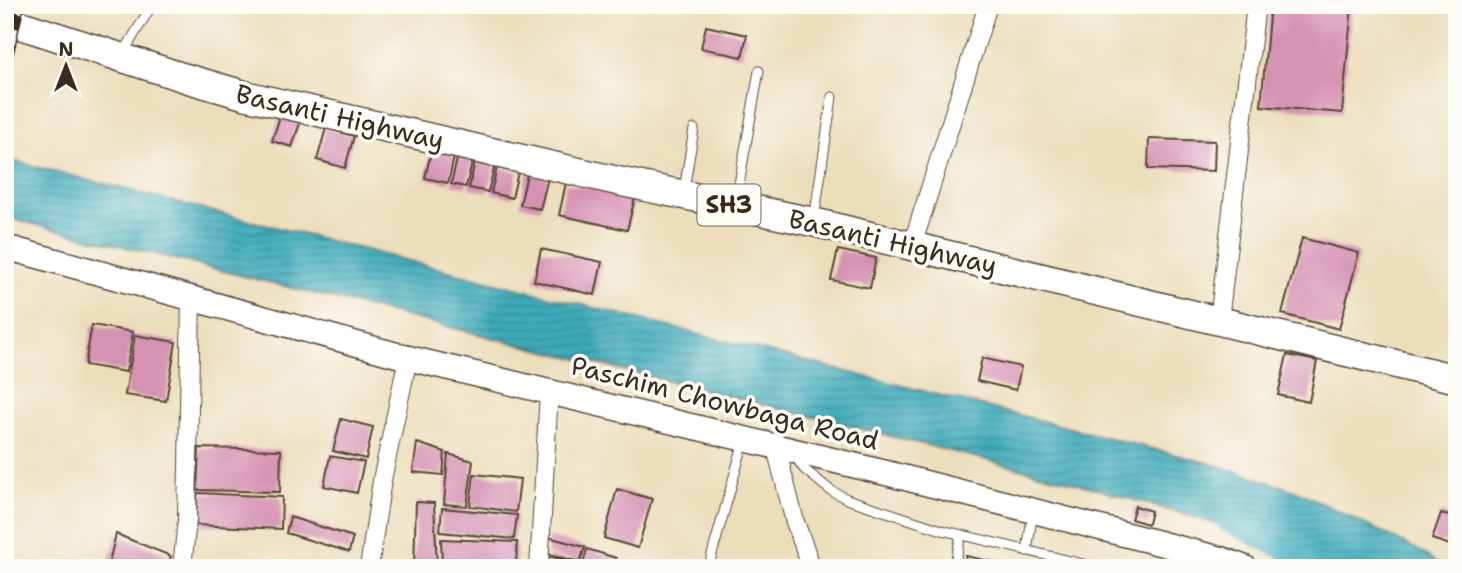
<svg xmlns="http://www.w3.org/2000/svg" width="1462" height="573" font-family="'Shantell Sans',sans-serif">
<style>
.water{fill:url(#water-rules);stroke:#3c6a6c;stroke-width:2}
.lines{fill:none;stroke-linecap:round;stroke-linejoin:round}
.canal{stroke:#3cabba;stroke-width:19}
.building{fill:#d592b2}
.lane-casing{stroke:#564536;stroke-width:11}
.street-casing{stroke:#564536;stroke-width:20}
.secondary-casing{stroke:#564536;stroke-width:27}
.primary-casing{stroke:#564536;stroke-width:31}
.lane{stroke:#fff;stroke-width:9}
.street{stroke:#fff;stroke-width:18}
.secondary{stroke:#fff;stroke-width:24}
.primary{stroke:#fff;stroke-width:28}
.rail-casing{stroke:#3b2a1e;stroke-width:8}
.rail{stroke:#fdfcf7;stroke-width:5;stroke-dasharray:16;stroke-linecap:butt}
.labels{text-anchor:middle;stroke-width:7;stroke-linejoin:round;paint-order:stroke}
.shield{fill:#fdfcf7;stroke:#75695f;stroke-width:2}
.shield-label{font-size:24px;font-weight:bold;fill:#3b2a1e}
.street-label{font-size:26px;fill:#3b2a1e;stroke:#fdfcf7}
</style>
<defs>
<pattern id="water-rules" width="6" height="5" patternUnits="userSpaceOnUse" patternTransform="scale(1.75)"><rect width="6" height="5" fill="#3cabba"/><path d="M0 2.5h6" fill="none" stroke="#348b97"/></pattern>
</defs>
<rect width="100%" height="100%" fill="#fdfcf7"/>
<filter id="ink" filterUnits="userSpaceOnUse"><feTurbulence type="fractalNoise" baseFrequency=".0143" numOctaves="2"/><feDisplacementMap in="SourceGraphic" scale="14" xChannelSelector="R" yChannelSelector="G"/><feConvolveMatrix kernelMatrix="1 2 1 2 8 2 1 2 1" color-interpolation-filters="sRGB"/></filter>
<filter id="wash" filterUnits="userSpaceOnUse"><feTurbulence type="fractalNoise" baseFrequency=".00686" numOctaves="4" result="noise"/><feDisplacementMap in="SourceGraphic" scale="28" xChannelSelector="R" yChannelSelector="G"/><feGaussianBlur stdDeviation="1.57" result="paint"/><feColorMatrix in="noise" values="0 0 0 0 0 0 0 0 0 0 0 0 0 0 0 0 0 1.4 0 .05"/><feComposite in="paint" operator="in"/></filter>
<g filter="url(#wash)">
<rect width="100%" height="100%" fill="#ecdebb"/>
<path class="water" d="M5 159 1220 466 1301 493 1418 550 1445 568H1326L1276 541 1059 478 5 217Z"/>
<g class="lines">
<path class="canal" d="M1225 522 1320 568"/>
</g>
<g id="blocks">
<path class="building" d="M1270 5H1352L1342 113 1261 106Z
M706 26 747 35 742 57 701 48Z
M281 113 301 120 292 147 272 141Z
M326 128 354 136 345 168 317 160Z
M1149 139 1215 141 1214 171 1148 169Z
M432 148 455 153 448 183 425 178Z
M458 155 473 159 466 187 451 184Z
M475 161 495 165 488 192 469 188Z
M497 167 518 172 512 198 491 193Z
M527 174 548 178 540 209 520 205Z
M566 183 635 198 627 230 559 215Z
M1302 238 1359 253 1339 329 1282 314Z
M541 249 602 262 595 295 534 281Z
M838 250 876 258 870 288 831 280Z
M92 325 133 332 126 372 85 365Z
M135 335 176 342 166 401 125 395Z
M1287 355 1317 361 1309 402 1278 395Z
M982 358 1021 367 1016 390 977 381Z
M341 419 373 427 366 459 333 451Z
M417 443 445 452 443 475 413 472Z
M199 448 281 450 280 492 197 490Z
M448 454 473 461 467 506 444 504Z
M330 456 364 462 357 493 324 486Z
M474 474 520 479 516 512 470 506Z
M617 489 652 499 638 548 604 538Z
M197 493 282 497 281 529 196 525Z
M416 502 434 503 437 566 414 568Z
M1135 506 1151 511 1148 524 1131 519Z
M442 508 517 515 514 539 440 532Z
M1441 513 1457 519V536L1453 546 1432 539Z
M290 517 353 537 349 552 286 533Z
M116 534 171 556 167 568H126L109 562Z
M548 537 585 547 580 562 548 554Z
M441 539 517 542 516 568 442 566Z
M587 549 616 558 613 568H582Z
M549 556 579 564 578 568H549Z
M966 556 1017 567V568H964Z"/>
</g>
</g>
<g filter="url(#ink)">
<use href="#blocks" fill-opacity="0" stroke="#564536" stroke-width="2"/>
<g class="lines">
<g class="lane-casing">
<path id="lane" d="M122 55 152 5
M684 190 694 129
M736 201 759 71
M814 220 832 97
M795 456 804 469 830 490 847 499 942 530 1099 568
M1027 551 1033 512
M711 558 744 441
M954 568 961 535"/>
</g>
<g class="street-casing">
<path id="street" d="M912 246 988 5
M1219 321 1256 5
M776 448 795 522 812 568
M182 568 187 520 191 297
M369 568 382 480 408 358
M539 568 549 391"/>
</g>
<g class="secondary-casing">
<path id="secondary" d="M5 247 408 358 886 473 1221 559 1245 568"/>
</g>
<g class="primary-casing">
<path id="primary" d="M5 20 182 77 244 95 622 182 813 222 1457 379"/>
</g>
<use href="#lane" class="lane"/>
<use href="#street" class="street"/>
<use href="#secondary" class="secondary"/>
<use href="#primary" class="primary"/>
<g class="rail-casing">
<path id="rail" d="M5 75 21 5"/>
</g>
<use href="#rail" class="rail"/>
</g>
</g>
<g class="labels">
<rect class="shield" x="697.5" y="184.5" width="63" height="41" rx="5"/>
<g class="shield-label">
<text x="729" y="213">SH3</text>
</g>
<g class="street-label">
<text transform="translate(340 117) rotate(13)" y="9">Basanti Highway</text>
<text transform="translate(893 242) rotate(13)" y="9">Basanti Highway</text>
<text transform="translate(725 403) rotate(14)" y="9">Paschim Chowbaga Road</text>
</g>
</g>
<rect width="1462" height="573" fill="none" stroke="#fdfcf7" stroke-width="28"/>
<g transform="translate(66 66)" stroke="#fdfcf7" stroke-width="5" paint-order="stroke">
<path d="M0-5L12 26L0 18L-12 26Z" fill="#3b2a1e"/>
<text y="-10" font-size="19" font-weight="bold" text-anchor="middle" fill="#3b2a1e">N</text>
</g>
</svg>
